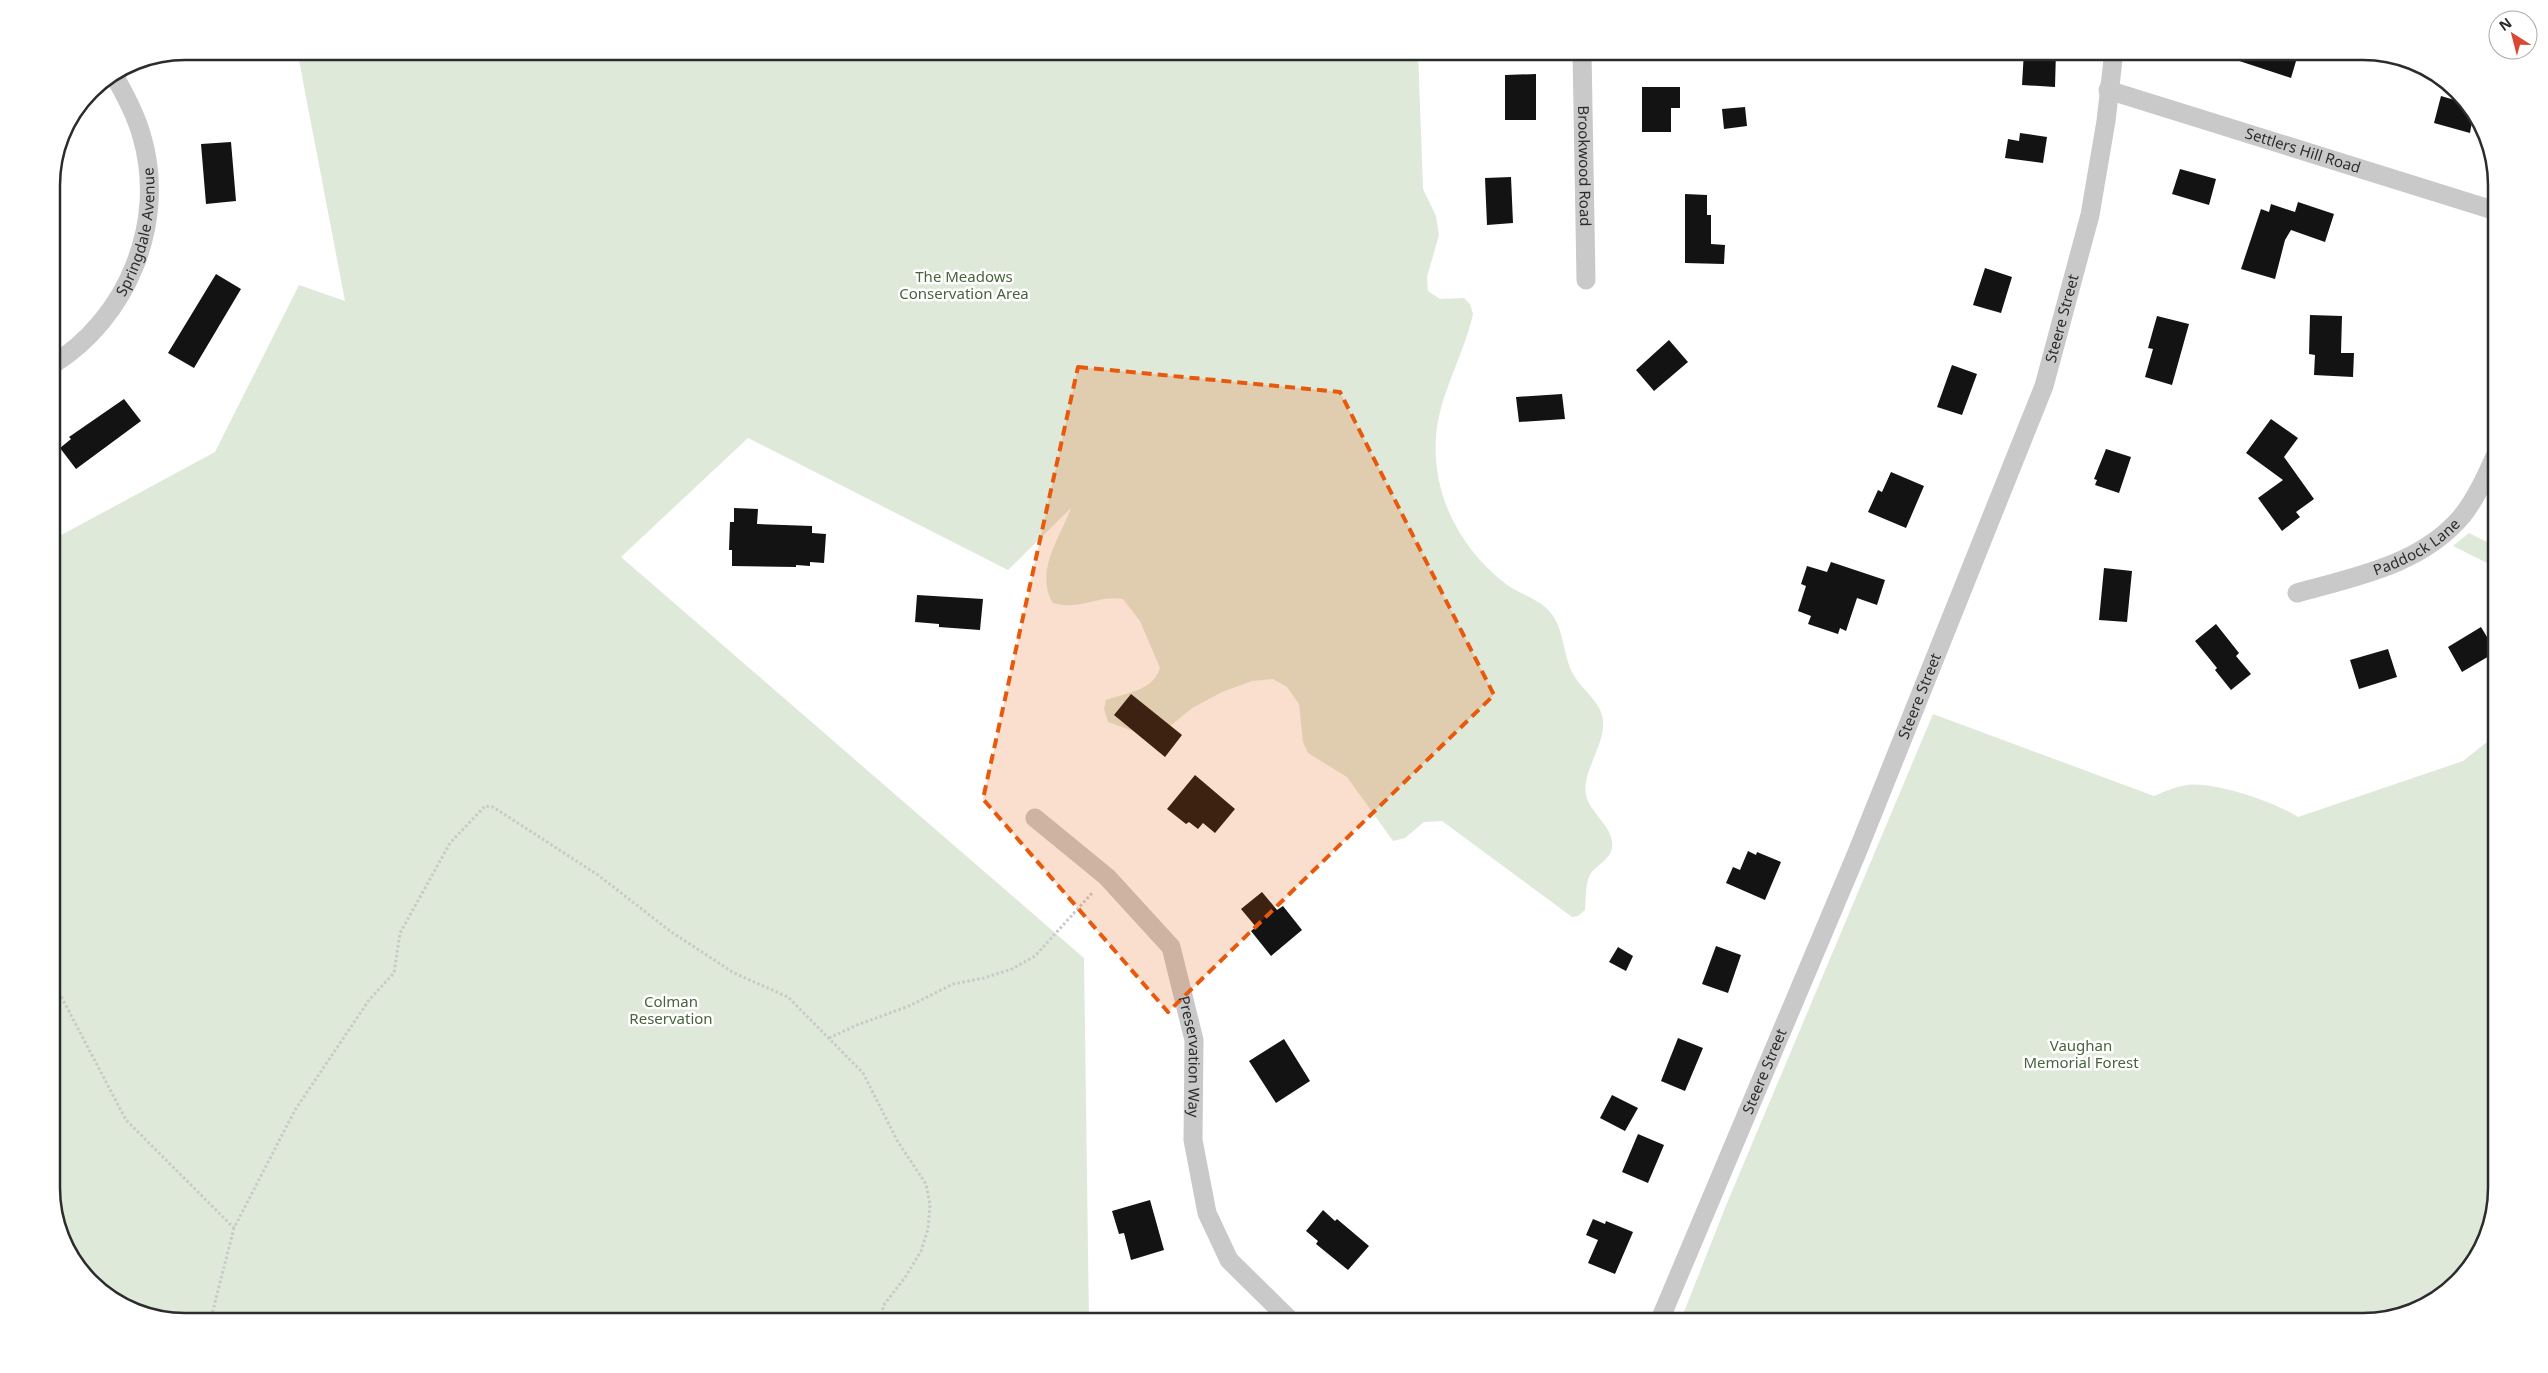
<svg xmlns="http://www.w3.org/2000/svg" width="2548" height="1373" font-family="'Noto Sans',sans-serif">
<style>
.green{fill:#dfe9d9}
.building{fill:#131313}
.lines{fill:none;stroke-linecap:round;stroke-linejoin:round}
.path{stroke:#c9c9c9;stroke-width:3;stroke-dasharray:2.5 2.5;stroke-linecap:butt}
.street{stroke:#c9c9c9;stroke-width:19}
.marked{fill:#e8590c;fill-opacity:0.2;stroke:#e8590c;stroke-width:4;stroke-dasharray:10 6;stroke-linejoin:round}
.labels{text-anchor:middle;stroke-width:5;stroke-linejoin:round;paint-order:stroke}
.street-label{font-size:15px;fill:#2c2c2c;stroke:#fff}
.park-label{font-size:15px;fill:#47643c;stroke:#fff}
.rim{fill:none;stroke:#2c2c2c;stroke-width:2.5}
</style>
<rect width="100%" height="100%" fill="#fff"/>
<path class="green" d="M306 51H1418L1423 189 1436 216 1439 235 1427 277 1428 291 1440 299 1464 298 1470 304 1473 314C1464 355 1439 395 1436 437 1432 495 1460 549 1506 584 1517 593 1534 597 1545 607 1565 624 1561 649 1572 672 1579 687 1597 698 1602 715 1609 741 1581 771 1586 795 1590 814 1615 827 1612 848 1610 861 1593 866 1589 877 1585 886 1586 901 1585 910L1578 916 1572 917 1442 821 1424 822 1405 838 1393 841 1347 777 1308 753 1303 742 1299 704 1287 687 1273 679 1252 681 1222 692 1192 708 1163 732 1133 731 1108 722 1104 709 1106 700C1126 693 1153 691 1160 668L1140 621 1123 599C1096 595 1081 611 1053 603 1034 572 1060 538 1071 508L1008 570 748 438 621 557 1084 958 1089 1322H185L126 1308 74 1262 52 1197V540L215 452 299 285 345 301 298 55Z
M2469 533 2497 547V568L2453 546Z
M1933 714 2154 796C2165 791 2175 787 2187 785 2214 781 2275 802 2298 817L2463 761 2497 734V1188L2483 1247 2437 1299 2363 1322H1680L1725 1208Z"/>
<path class="building" d="M2024 51H2056L2055 87 2022 85Z
M2222 51H2299L2291 78 2221 55Z
M1536 74V120H1505V75Z
M1642 87H1680V108H1671V132H1642Z
M2441 96 2465 103 2474 111 2470 133 2434 123Z
M1745 107 1747 126 1724 129 1722 109Z
M2020 133 2047 137 2043 163 2005 158 2008 139 2019 141Z
M231 142 236 201 206 204 201 144Z
M2180 169 2216 179 2209 205 2172 194Z
M1511 177 1513 223 1487 225 1485 178Z
M1685 194 1707 195V215H1711V244L1725 245 1724 264 1685 263Z
M2298 202 2334 214 2325 242 2291 230 2285 240 2275 279 2241 269 2261 209 2269 212 2271 204 2295 212Z
M1985 268 2012 277 2001 313 1973 305Z
M216 274 241 289 194 368 168 353Z
M2310 315 2342 316 2341 353H2354L2353 377 2314 375 2315 355 2309 354Z
M2157 316 2189 324 2172 385 2145 377 2153 349 2148 348Z
M1669 340 1688 362 1654 391 1636 370Z
M1952 365 1977 374 1962 415 1937 407Z
M1562 394 1565 419 1519 422 1516 397Z
M124 399 141 421 76 469 60 448 71 439 69 437Z
M2271 419 2298 438 2284 457 2314 499 2296 512 2300 517 2282 531 2258 498 2283 480 2246 453Z
M2106 449 2131 457 2119 493 2095 485 2097 480 2094 479Z
M1891 472 1924 486 1906 528 1868 512 1878 490 1882 492Z
M734 508 758 509 757 524 812 526V533L826 534 824 563 810 562V566L796 565V567L732 566V550H729L730 522H734Z
M1831 562 1885 580 1877 605 1857 598 1846 631 1840 628 1838 634 1808 624 1811 616 1798 611 1806 586 1801 584 1807 566 1827 572Z
M2104 568 2132 571 2127 622 2099 620Z
M917 595 983 599 980 630 939 627V624L915 622Z
M2216 624 2239 653 2236 656 2251 674 2231 690 2215 670 2217 668 2195 641Z
M2481 627 2496 652 2462 672 2448 647Z
M2388 649 2397 677 2359 689 2350 660Z
M1131 694 1182 735 1165 757 1114 715Z
M1195 775 1235 809 1215 833 1203 823 1198 829 1189 822 1186 824 1167 809Z
M1748 851 1756 855 1757 852 1781 862 1765 900 1726 883 1733 867 1740 870Z
M1262 892 1277 910 1283 906 1302 930 1271 956 1251 931 1256 927 1241 909Z
M1716 946 1741 955 1728 993 1702 984Z
M1618 947 1633 956 1626 971 1609 962Z
M1678 1038 1703 1048 1685 1091 1661 1081Z
M1284 1039 1310 1081 1276 1103 1249 1061Z
M1612 1095 1638 1108 1625 1131 1600 1118Z
M1638 1134 1664 1145 1648 1183 1622 1172Z
M1150 1200 1164 1250 1131 1260 1124 1233 1119 1234 1112 1211Z
M1323 1210 1335 1221 1337 1219 1369 1246 1348 1270 1316 1244 1318 1241 1306 1231Z
M1593 1219 1605 1224 1606 1221 1633 1232 1615 1274 1588 1263 1598 1240 1586 1235Z"/>
<g class="lines">
<path class="path" d="M52 979 126 1120 234 1228
M829 1038 857 1025 909 1006 953 984 984 978 1012 969 1035 956 1093 892
M210 1322 234 1228 295 1110 369 1000 394 973 400 933 450 843 485 806 493 807 598 875 670 931 734 973 788 997 863 1073 898 1142 926 1184 930 1205 928 1229 921 1251 906 1276 883 1306 882 1322"/>
<g class="street">
<path id="s1" d="M1582 51 1586 280"/>
<path id="s2" d="M2108 90 2496 211"/>
<path id="s3" d="M52 365C127 319 167 223 142 137 136 115 125 95 114 75"/>
<path id="s4" d="M2297 593C2354 577 2421 565 2462 516 2477 497 2487 474 2497 452"/>
<path id="s5" d="M1035 818 1107 877 1171 947 1194 1040 1193 1140 1207 1213 1229 1260 1292 1322"/>
<path id="s6" d="M1659 1322 1856 855 2044 386 2090 215 2106 121 2114 51"/>
</g>
</g>
<path class="marked" d="M1078 367 1340 392 1494 695 1168 1012 983 799Z"/>
<g class="labels">
<g class="street-label">
<text dy="5" stroke="none"><textPath href="#s2" startOffset="204">Settlers Hill Road</textPath></text>
<text dy="5" stroke="none"><textPath href="#s1" startOffset="115">Brookwood Road</textPath></text>
<text dy="5" stroke="none"><textPath href="#s3" startOffset="165">Springdale Avenue</textPath></text>
<text dy="5" stroke="none"><textPath href="#s6" startOffset="1082">Steere Street</textPath></text>
<text dy="5" stroke="none"><textPath href="#s4" startOffset="129">Paddock Lane</textPath></text>
<text dy="5" stroke="none"><textPath href="#s6" startOffset="678">Steere Street</textPath></text>
<text dy="5" stroke="none"><textPath href="#s5" startOffset="300">Preservation Way</textPath></text>
<text dy="5" stroke="none"><textPath href="#s6" startOffset="272">Steere Street</textPath></text>
</g>
<g class="park-label">
<text x="964" y="282">The Meadows<tspan x="964" dy="17">Conservation Area</tspan></text>
<text x="671" y="1007">Colman<tspan x="671" dy="17">Reservation</tspan></text>
<text x="2081" y="1051">Vaughan<tspan x="2081" dy="17">Memorial Forest</tspan></text>
</g>
</g>
<path d="M0 0H2548V1373H0ZM185 60H2363A125 125 0 0 1 2488 185V1188A125 125 0 0 1 2363 1313H185A125 125 0 0 1 60 1188V185A125 125 0 0 1 185 60Z" fill="#fff" fill-rule="evenodd"/>
<path class="rim" d="M185 60H2363A125 125 0 0 1 2488 185V1188A125 125 0 0 1 2363 1313H185A125 125 0 0 1 60 1188V185A125 125 0 0 1 185 60Z"/>
<g transform="translate(2513 35) rotate(324)"><circle r="24" fill="#ffffff" stroke="#ababab"/>
<path d="M0-4L9 19L0 12L-9 19Z" fill="#db4735"/>
<text y="-8" font-size="14" font-weight="bold" text-anchor="middle" fill="#2c2c2c">N</text>
</g>
</svg>
